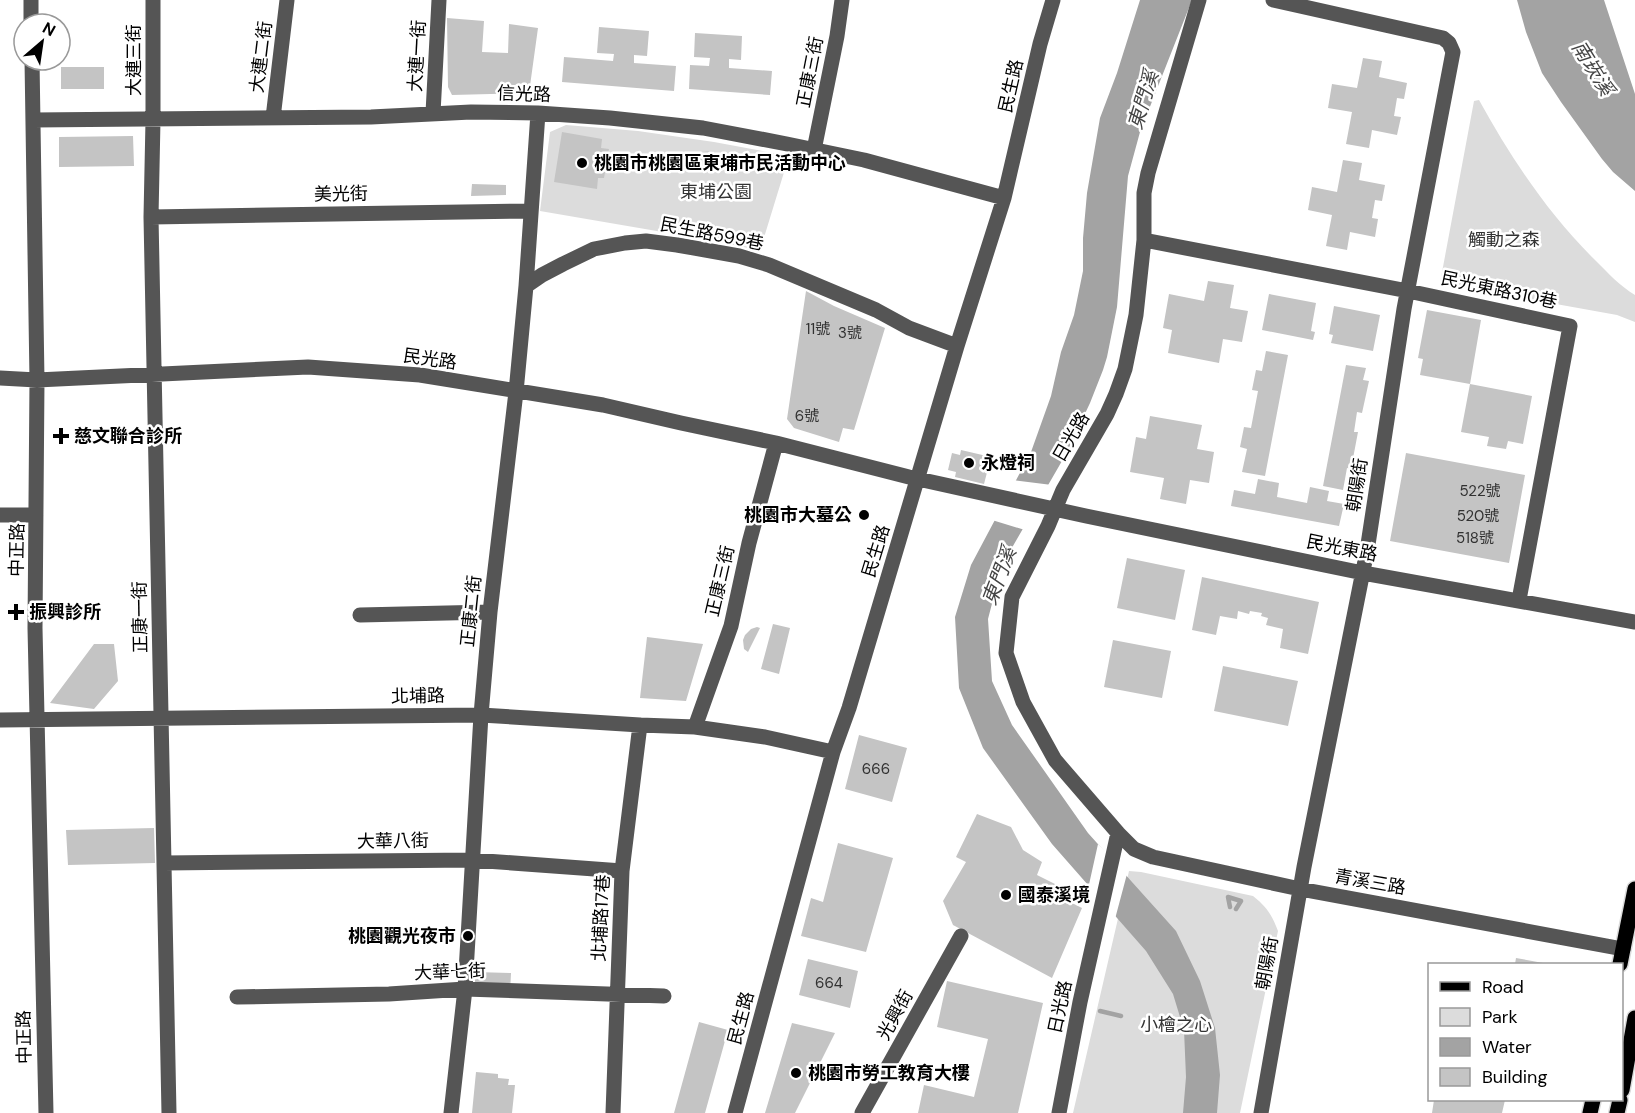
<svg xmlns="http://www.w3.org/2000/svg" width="1635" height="1113" font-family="'DM Sans','Noto Sans TC',sans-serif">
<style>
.green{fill:#dcdcdc}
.water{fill:#a3a3a3}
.pier{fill:#fff}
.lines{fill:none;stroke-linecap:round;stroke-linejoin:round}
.stream{stroke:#a3a3a3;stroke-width:4.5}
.building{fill:#c4c4c4}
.major-casing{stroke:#dbdbdb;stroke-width:18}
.minor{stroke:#555;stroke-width:15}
.major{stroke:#000;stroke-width:15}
.poi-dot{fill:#000;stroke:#fff;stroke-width:2}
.labels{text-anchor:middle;stroke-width:5;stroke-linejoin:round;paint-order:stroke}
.number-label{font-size:15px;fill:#313131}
.street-label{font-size:18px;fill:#000;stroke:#fff}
.poi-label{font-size:18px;font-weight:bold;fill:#000;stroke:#fff;text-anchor:start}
.park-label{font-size:18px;fill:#333;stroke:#fff}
.water-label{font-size:20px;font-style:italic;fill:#444;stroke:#fff}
</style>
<rect width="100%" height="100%" fill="#fff"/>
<path class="green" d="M1479 100C1511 158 1548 214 1596 261 1608 273 1620 286 1635 295V322L1617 315 1440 283 1474 101Z
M566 125 638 131 714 142 789 156 762 244 753 249 715 241 540 211 550 132Z
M1129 871 1141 872 1253 896C1267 907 1272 915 1278 931L1240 1113H1073Z"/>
<path class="water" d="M1140 0H1192L1140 132 1128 176 1117 307 1107 357 1103 370 1090 403 1066 454 1002 565 988 619 992 681 1012 725 1088 833 1176 931 1200 981 1215 1028 1220 1075 1217 1113H1183L1186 1077 1184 1030 1173 994 1146 951 1052 844 983 748 959 688 955 617 971 565 1031 452 1051 396 1061 352 1074 315 1083 271V238L1087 193 1100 118 1117 73Z
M1517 0H1604L1635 94V191L1613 172 1602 159 1561 102 1542 73 1526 32Z"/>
<path class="pier" d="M1013 480 1052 485 1025 530 992 520Z
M1098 844 1127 874 1115 919 1088 889Z"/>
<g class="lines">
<path class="stream" d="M1230 907 1228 897 1241 901 1236 909
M1100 1011 1121 1016"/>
</g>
<path class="building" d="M447 18 484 21 482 52 508 53 509 24 538 28 529 93 452 95 448 87Z
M599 27 649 31 647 56 634 55V63L676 66 674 91 562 82 564 57 613 61 614 54 597 53Z
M695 33 742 36 741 60 729 59V68L772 71 770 95 689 89 690 65 709 66 710 58 694 57Z
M1363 58 1382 61 1379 77 1407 83 1404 99 1397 98 1394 116 1401 117 1397 135 1372 130 1369 148 1346 144 1352 112 1328 108 1332 84 1357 88Z
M61 67H104V89H61Z
M562 132 602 139 601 148 609 149 604 178H598L597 189 554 182Z
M133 136 134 166 59 167V137Z
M713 151 714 167 692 168 690 153Z
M1343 160 1362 163 1359 180 1385 185 1382 201 1375 200 1372 218 1378 219 1375 237 1350 232 1347 250 1326 246 1332 215 1308 210 1312 187 1337 192Z
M472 184 506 185V195L471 196Z
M1208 281 1234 285 1230 308 1248 311 1242 342 1223 339 1219 363 1168 353 1172 330 1163 328 1169 294 1204 301Z
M806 291 834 306 885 328 854 430 843 428 839 442 794 428 787 419Z
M1269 294 1316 303 1311 331 1315 332 1313 340 1262 330Z
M1334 306 1380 315 1373 351 1331 343 1333 335 1329 334Z
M1427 310 1481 320 1470 384 1532 396 1523 444 1508 441 1506 449 1487 446 1489 437 1461 432 1470 384 1420 375 1423 359 1418 358Z
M1266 351 1288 355 1265 476 1242 472 1247 449 1240 447 1244 427 1251 428 1258 391 1252 390 1256 370 1262 371Z
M1346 365 1366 368 1363 380 1369 381 1362 413 1357 412 1354 432H1358L1351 469 1347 468 1343 490 1323 486Z
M1150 416 1202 425 1197 449 1214 452 1209 483 1190 480 1186 504 1160 499 1164 478 1130 472 1136 437 1146 439Z
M961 450 991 457 984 484 955 477 956 472 948 470 952 453 960 455Z
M1406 453 1525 475 1509 563 1390 541Z
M1258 479 1279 483 1277 497 1307 503 1310 487 1329 491 1327 501 1344 504 1339 526 1231 506 1234 490 1255 494Z
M1127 558 1185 570 1175 620 1117 608Z
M1202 577 1319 602 1308 654 1280 648 1283 629 1266 625 1268 618 1261 616 1262 613 1250 611 1249 614 1238 611 1237 619 1220 616 1216 635 1192 630Z
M773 624 790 628 779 674 761 669Z
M757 627 760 628 748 652 744 649 743 640 745 635 751 629Z
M647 637 703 644 686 701 640 698Z
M1113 640 1171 651 1162 698 1104 687Z
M94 644H114L118 681 94 709 50 703Z
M1223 666 1298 681 1288 726 1214 711Z
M859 735 907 748 892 802 845 789Z
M977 814 1011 827 1023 850 1042 862 1037 875 1067 890 1064 899 1082 908 1052 978 953 925 943 901 966 862 956 857Z
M154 828 155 863 68 865 66 830Z
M838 843 893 858 866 952 801 936 811 898 823 902Z
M1516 958 1543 963V964H1515Z
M808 959 858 971 850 1008 799 995Z
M475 972 511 973 510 993 475 983Z
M947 981 1043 1003 1018 1113H918L924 1085 974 1097 988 1039 937 1027Z
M699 1022 728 1030 705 1113H674Z
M792 1023 835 1033 795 1113H765Z
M476 1072 498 1074V1078L509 1079 508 1085H515L512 1113H472Z
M1434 1100H1505L1502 1113H1432Z"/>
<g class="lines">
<g class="major-casing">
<path id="major" d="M1620 964 1635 889
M1622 1090 1635 1018
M1590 1113 1593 1100
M1617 1113 1620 1100"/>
</g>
<path class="minor" d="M31 0V24
M153 0V120L151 217 169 1113
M32 60 37 380 35 628 46 1113
M433 113 439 0
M273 118 287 0
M33 120 371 117 471 112 538 113 610 118 703 128 787 144 864 160 1004 198
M814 150 837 36 842 0
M151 217 530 211
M1144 240 1408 291 1570 326 1519 600
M526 286 542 275 563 264 594 249 625 243 646 241 677 245 739 256 769 265 876 310 909 328 957 346
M0 378 37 380 308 367 420 375 603 405 681 423 776 443 909 477 1086 516 1363 573 1635 622
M0 515H36
M360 615 490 612
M0 720 481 715 640 725 695 727 765 737 833 752
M695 727 731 626 749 543 776 443
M1118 833 1134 849 1153 857 1300 889 1623 949
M164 863 472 860 622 871
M237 997 389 994 465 989 664 996
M451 1113 465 989 481 715 490 612 516 392 526 286 538 113
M613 1113 622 871 640 725
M735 1113 833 752 849 708 957 346 1004 198 1040 44 1053 0
M862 1113 961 936
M1059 1113 1080 1002 1118 833 1055 760 1023 702 1006 653 1012 597 1048 526 1063 490 1107 414 1116 394 1125 369 1136 315 1144 240V193L1148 173 1199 0
M1261 1113 1304 867 1367 551 1404 309 1453 52 1449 43 1443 38 1273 0"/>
<use href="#major" class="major"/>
</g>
<g class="poi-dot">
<circle cx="582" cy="163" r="6"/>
<path d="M58 427h6v6h6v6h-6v6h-6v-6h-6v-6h6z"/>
<circle cx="969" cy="463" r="6"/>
<circle cx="864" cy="515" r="6"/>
<path d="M13 603h6v6h6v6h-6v6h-6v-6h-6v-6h6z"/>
<circle cx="1006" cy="895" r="6"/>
<circle cx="468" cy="936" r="6"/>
<circle cx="796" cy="1073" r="6"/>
</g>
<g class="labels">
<g class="number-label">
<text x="818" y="334">11號</text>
<text x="850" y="338">3號</text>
<text x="807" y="421">6號</text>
<text x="1480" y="496">522號</text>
<text x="1478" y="521">520號</text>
<text x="1475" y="543">518號</text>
<text x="876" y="774">666</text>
<text x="829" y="988">664</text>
</g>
<g class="street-label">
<text transform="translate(417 56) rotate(-87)" y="6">大連一街</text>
<text transform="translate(261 57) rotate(-83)" y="6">大連二街</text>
<text transform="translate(134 60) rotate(-90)" y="6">大連三街</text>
<text transform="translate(810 72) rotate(-79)" y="6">正康三街</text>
<text transform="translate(1011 86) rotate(-77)" y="6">民生路</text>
<text transform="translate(524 94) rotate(2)" y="6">信光路</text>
<text transform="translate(341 194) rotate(-1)" y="6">美光街</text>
<text transform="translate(712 234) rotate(11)" y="6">民生路599巷</text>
<text transform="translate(1499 290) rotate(12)" y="6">民光東路310巷</text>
<text transform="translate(430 359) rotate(8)" y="6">民光路</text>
<text transform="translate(1071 437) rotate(-60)" y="6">日光路</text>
<text transform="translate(1357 485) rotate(-81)" y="6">朝陽街</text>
<text transform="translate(1342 548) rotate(11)" y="6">民光東路</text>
<text transform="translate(17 550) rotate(-89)" y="6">中正路</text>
<text transform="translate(876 551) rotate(-73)" y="6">民生路</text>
<text transform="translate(720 581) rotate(-77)" y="6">正康三街</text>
<text transform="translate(471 611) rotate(-84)" y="6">正康二街</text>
<text transform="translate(140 617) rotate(-91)" y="6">正康一街</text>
<text transform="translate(418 696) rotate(-1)" y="6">北埔路</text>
<text transform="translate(393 841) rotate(-1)" y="6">大華八街</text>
<text transform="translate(1370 882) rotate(10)" y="6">青溪三路</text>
<text transform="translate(601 918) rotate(-87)" y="6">北埔路17巷</text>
<text transform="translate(1267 963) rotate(-80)" y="6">朝陽街</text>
<text transform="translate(450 972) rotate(-2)" y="6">大華七街</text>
<text transform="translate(1060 1007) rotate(-78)" y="6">日光路</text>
<text transform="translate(895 1015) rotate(-61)" y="6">光興街</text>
<text transform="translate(741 1018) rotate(-75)" y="6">民生路</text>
<text transform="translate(24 1037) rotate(-91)" y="6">中正路</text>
</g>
<g class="poi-label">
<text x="594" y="169">桃園市桃園區東埔市民活動中心</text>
<text x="74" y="442">慈文聯合診所</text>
<text x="981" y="469">永燈祠</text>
<text x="852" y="521" text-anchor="end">桃園市大墓公</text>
<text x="29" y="618">振興診所</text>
<text x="1018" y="901">國泰溪境</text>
<text x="456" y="942" text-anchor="end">桃園觀光夜市</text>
<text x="808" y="1079">桃園市勞工教育大樓</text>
</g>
<g class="park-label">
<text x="716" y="198">東埔公園</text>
<text x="1504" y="246">觸動之森</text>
<text x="1176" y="1031">小檜之心</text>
</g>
<g class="water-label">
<text transform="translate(1593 68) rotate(58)" y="7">南崁溪</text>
<text transform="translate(1143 100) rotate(-73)" y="7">東門溪</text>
<text transform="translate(999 576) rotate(-69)" y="7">東門溪</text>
</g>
</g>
<rect x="1428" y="963" width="195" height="138" fill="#ffffff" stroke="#999999" stroke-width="1.5"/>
<rect x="1440" y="982" width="30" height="9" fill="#000000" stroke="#999999" stroke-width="1.5"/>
<text x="1482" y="993" font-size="18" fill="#000000">Road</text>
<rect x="1440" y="1008" width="30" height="18" fill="#dcdcdc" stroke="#999999" stroke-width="1.5"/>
<text x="1482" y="1023" font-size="18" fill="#000000">Park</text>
<rect x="1440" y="1038" width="30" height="18" fill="#a3a3a3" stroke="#999999" stroke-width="1.5"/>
<text x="1482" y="1053" font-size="18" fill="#000000">Water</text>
<rect x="1440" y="1068" width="30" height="18" fill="#c4c4c4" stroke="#999999" stroke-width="1.5"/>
<text x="1482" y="1083" font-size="18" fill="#000000">Building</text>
<g transform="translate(42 42) rotate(29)"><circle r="28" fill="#ffffff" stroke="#999999" stroke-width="1.5"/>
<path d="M0-4.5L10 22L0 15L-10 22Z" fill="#000000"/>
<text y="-9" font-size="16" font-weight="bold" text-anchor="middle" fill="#000000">N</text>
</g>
</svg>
